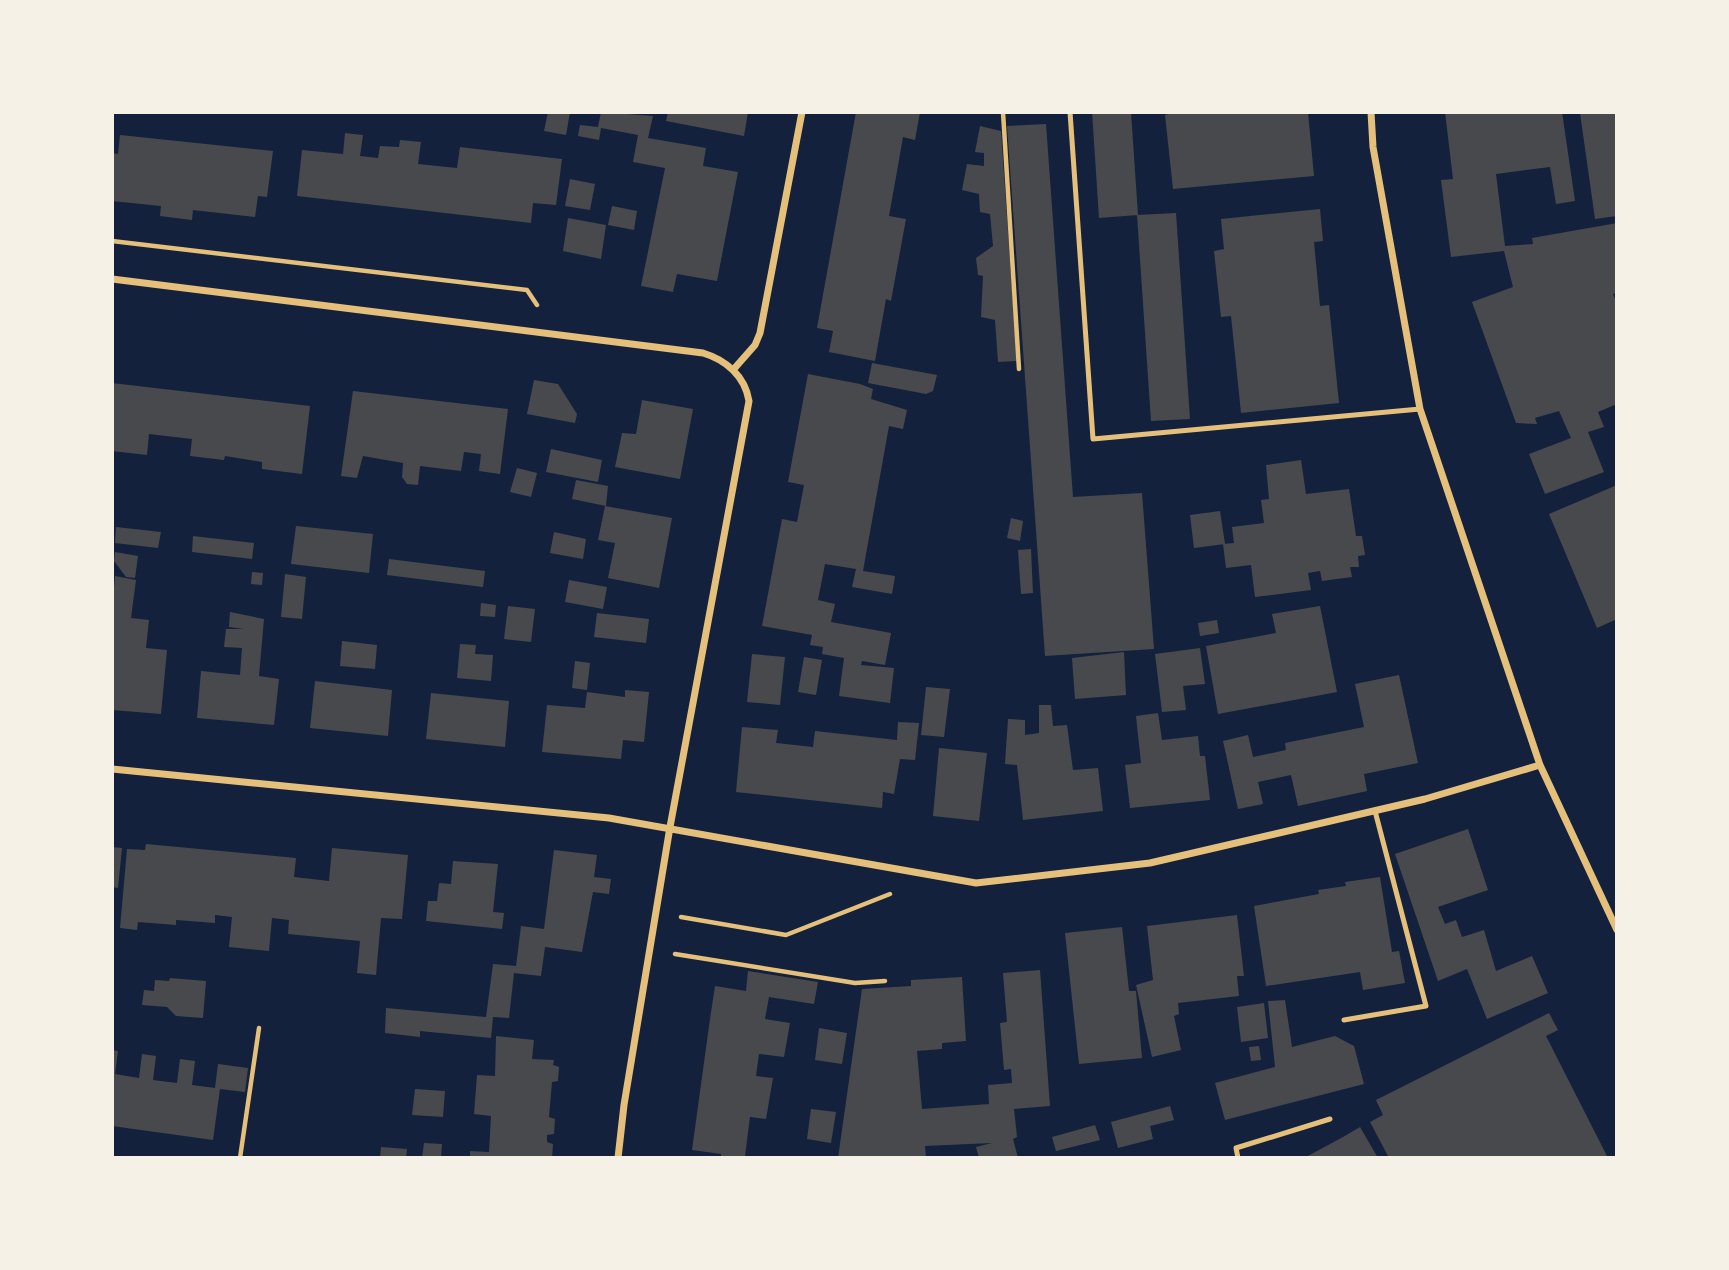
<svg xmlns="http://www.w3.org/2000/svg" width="1729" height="1270" font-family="Manrope,sans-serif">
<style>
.building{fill:#48494c}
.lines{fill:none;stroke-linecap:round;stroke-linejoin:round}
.path{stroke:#e5c07b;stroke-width:4.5}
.service{stroke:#e5c07b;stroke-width:5}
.minor{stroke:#e5c07b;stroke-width:7}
</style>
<rect width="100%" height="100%" fill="#14213d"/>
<path class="building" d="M548 112H570L566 135 544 131Z
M601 112 653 116 648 138 706 148 703 166 738 172 717 281 677 274 673 292 641 286 665 168 633 162 638 135 601 128 599 140 578 136 580 125 598 127Z
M668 112H748L744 136 666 121Z
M856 112H920L915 140 903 137 896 177 889 216 906 219 891 301 886 299 875 361 829 352 833 331 817 328Z
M1092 112H1131L1138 215 1099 218Z
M1175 112H1308L1314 176 1173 189 1165 115Z
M1445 112H1562L1575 201 1556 204 1550 167 1496 174 1505 246 1533 244 1532 238 1617 223V293L1613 294 1617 304V404L1598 412 1604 427 1588 432 1604 472 1545 494 1529 454 1571 438 1559 411 1535 418 1537 424 1516 423 1472 302 1513 287 1504 251 1451 257 1441 180 1453 179Z
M1617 112V216L1595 219 1580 113Z
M1046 124 1073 497 1142 493 1154 649 1045 656 1007 126Z
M980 126 1001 131 1017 361 998 362 995 320 981 317 983 276 978 275 976 258 993 246 990 214 980 212 979 194 962 190 967 164 984 166V153L975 152Z
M345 133 363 135 360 156 378 158 380 146 399 147 400 140 421 142 418 164 457 168 460 147 562 159 556 205 533 203 531 223 297 196 302 150 343 154Z
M120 135 273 151 267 197 258 196 255 217 193 210 192 220 160 216 161 206 112 201V153L118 154Z
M570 179 595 184 590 210 565 206Z
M612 206 637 211 634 230 608 225Z
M1320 209 1323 241 1314 242 1320 306 1329 305 1339 403 1241 413 1231 316 1221 317 1214 251 1224 249 1221 219Z
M1176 213 1190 419 1151 421 1137 215Z
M568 218 606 225 601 259 563 251Z
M872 363 937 375 933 391 926 394 868 383Z
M808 374 860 384 873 389 871 399 907 410 903 429 889 426 863 571 895 576 892 594 852 587 856 569 825 564 818 600 835 604 831 622 891 633 885 665 862 661 861 665 894 668 890 703 839 696 844 658 822 654 823 647 810 645 812 635 762 626 782 519 797 522 804 485 788 482Z
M534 380 558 384 577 414 575 423 527 414Z
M112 383 310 406 302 474 262 469V462L225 456 224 460 190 456 192 439 149 434 147 455 112 451Z
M353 391 508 409 500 474 479 471 481 454 464 452 461 471 420 466 418 485 407 484 402 477 403 463 363 456 357 478 341 476Z
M642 400 693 409 680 479 615 467 622 433 636 434Z
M551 449 602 460 598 482 546 472Z
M1301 460 1306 494 1349 489 1356 536H1362L1365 555 1358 556 1359 567H1350L1352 577 1322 581 1320 571 1308 573 1311 590 1255 597 1251 565 1226 568 1223 544 1234 543 1232 527 1264 523 1261 500 1269 499 1266 465Z
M517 468 537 473 531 497 510 492Z
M576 480 608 486 606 506 572 499Z
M1617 485V619L1597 628 1549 514Z
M605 506 672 518 659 588 608 578 615 543 598 540Z
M1220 511 1225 544 1194 548 1190 515Z
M1011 518 1023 521 1020 541 1007 538Z
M296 526 373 534 369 573 291 564Z
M116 527 161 532 158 548 115 543Z
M554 532 586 539 583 559 550 553Z
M193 536 254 543 252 559 192 552Z
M1031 549 1033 593 1021 594 1018 550Z
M115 552 138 556 135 578 126 577 114 561Z
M389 559 485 571 483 587 387 575Z
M252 572 263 573 262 585 251 584Z
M285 574 306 577 302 619 281 617Z
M115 576 136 580 131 618 149 620 146 648 167 650 161 714 112 710V610Z
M569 580 607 587 603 609 565 602Z
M481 603 496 605 495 617 480 616Z
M508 606 535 609 531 642 504 639Z
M1320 606 1337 692 1218 714 1206 646 1276 633 1272 614Z
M230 612 264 619 259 676 279 679 274 725 197 718 201 671 240 675 242 648 224 647 226 629H244L229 627Z
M597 613 649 619 646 643 594 637Z
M1217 620 1219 633 1200 636 1198 623Z
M342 641 377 645 375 669 340 666Z
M460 644 476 645 475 654 493 655 491 681 457 678Z
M1200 648 1205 684 1183 686 1186 710 1162 712 1155 654Z
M1124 652 1126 695 1075 699 1072 658Z
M752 654 785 657 780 705 747 702Z
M804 657 822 660 816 695 798 692Z
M575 661 590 663 587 690 572 688Z
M1399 675 1418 763 1364 774 1367 791 1298 806 1291 775 1258 782 1263 804 1238 809 1223 741 1248 735 1253 757 1286 750 1285 743 1364 727 1355 684Z
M315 681 392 690 388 736 310 728Z
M926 687 950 689 944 737 921 735Z
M625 690 649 692 644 742 623 740 621 759 542 752 547 705 585 708 587 692 625 697Z
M431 693 509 701 505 747 426 739Z
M1039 705H1051L1053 726 1067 725 1073 770 1098 768 1103 811 1023 820 1017 765 1005 764 1008 719 1025 720V735L1039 733Z
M1158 713 1162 740 1198 736 1200 756H1205L1210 800 1130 808 1125 765 1141 763 1136 716Z
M898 722 919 723 915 760 900 759 894 794 883 792 882 808 736 792 742 727 778 730 776 743 813 747 815 731 897 740Z
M939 748 987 753 979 821 933 816Z
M1468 829 1488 890 1438 907 1445 924 1456 920 1462 937 1484 930 1496 971 1532 956 1548 993 1487 1019 1467 969 1438 981 1395 854Z
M146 844 296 858 294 877 329 881 332 848 408 855 402 919 381 918 376 975 357 973 360 941 288 934 289 920 272 918 269 951 229 947 232 917 215 915V923L176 920V925L138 922 137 930 120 928 127 849 145 850Z
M112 847 122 848 118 888 112 887Z
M554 850 597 855 594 877 611 879 609 894 593 892 582 952 545 947 541 976 514 973 509 1018 493 1017 491 1038 420 1031V1037L385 1033 386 1008 486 1017 493 964 516 966 521 926 544 929Z
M453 861 498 864 493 912 504 913 502 929 426 921 428 901H437L439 883 451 884Z
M1380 877 1392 952 1399 951 1405 983 1363 990 1360 972 1266 986 1254 906 1319 894 1318 890 1346 886 1345 882Z
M1237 915 1244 976H1237L1239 996 1178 1003 1179 1014 1174 1016 1181 1050 1152 1057 1136 985 1153 980 1147 926Z
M1122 927 1129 991H1136L1142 1058 1079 1064 1065 933Z
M1040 970 1050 1106 1014 1109 1017 1137 1013 1139 1018 1158H979L976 1147 992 1143 925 1146 926 1158H838L862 989 911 986V980L962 977 966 1041 942 1043V1049L917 1051 922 1109 989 1104 988 1085 1012 1083 1011 1069 1004 1070 1000 1023 1007 1022 1003 973Z
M748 971 818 982 814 1004 769 997 765 1019 790 1023 784 1057 759 1054 756 1076 773 1078 766 1119 750 1117 745 1156 751 1158H721V1154L692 1150 709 1026 715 986 746 991Z
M170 978 206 981 203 1018 176 1016 167 1007 142 1005 144 990 154 991 155 980 169 981Z
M1285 1000 1292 1047 1335 1036 1354 1046 1364 1084 1225 1120 1215 1083 1275 1067 1268 1001Z
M1264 1003 1268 1038 1241 1042 1237 1007Z
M1549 1013 1558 1030 1546 1036 1608 1158H1389L1370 1122 1383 1115 1376 1100Z
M819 1028 847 1033 842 1064 815 1060Z
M496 1036 534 1040 532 1059 554 1060 553 1065 559 1067 558 1081 552 1082 549 1117 555 1119 554 1134 547 1135V1142L553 1144 552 1158H470V1151L489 1152 491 1116 474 1114 477 1075 495 1076Z
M1259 1046 1261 1060 1251 1061 1249 1047Z
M112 1050 118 1051 115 1074 139 1078 142 1054 156 1056 153 1080 177 1083 180 1059 187 1060 195 1061 192 1085 215 1088 218 1064 248 1068 245 1092 220 1089 213 1140 112 1126Z
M415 1089 445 1091 443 1117 412 1115Z
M1170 1106 1174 1120 1150 1126 1153 1139 1118 1148 1111 1122Z
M811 1109 836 1112 831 1143 807 1139Z
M1095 1125 1100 1140 1056 1151 1052 1137Z
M1360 1127 1378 1158H1304L1343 1137Z
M424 1143 442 1144 441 1158H422Z
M381 1147 407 1149 406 1158H380Z"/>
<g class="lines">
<path class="path" d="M1003 112 1019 369
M112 241 527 290 537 305
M681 917 786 935 890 894
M675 954 855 983 885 981
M240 1158 259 1028"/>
<path class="service" d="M1070 112 1093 439 1420 409
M1344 1020 1426 1006 1375 811
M1238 1158 1236 1148 1330 1119"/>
<path class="minor" d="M1371 112 1373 147 1420 409 1540 765 1617 930
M112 279 703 353C726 360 745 376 749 401L670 827 624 1105 618 1158
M733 370 755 345 760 333 802 112
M112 769 609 818 976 883 1150 863 1425 799 1540 765"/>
</g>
<rect width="1729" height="1270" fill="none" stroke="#f6f1e7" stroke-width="228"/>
</svg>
